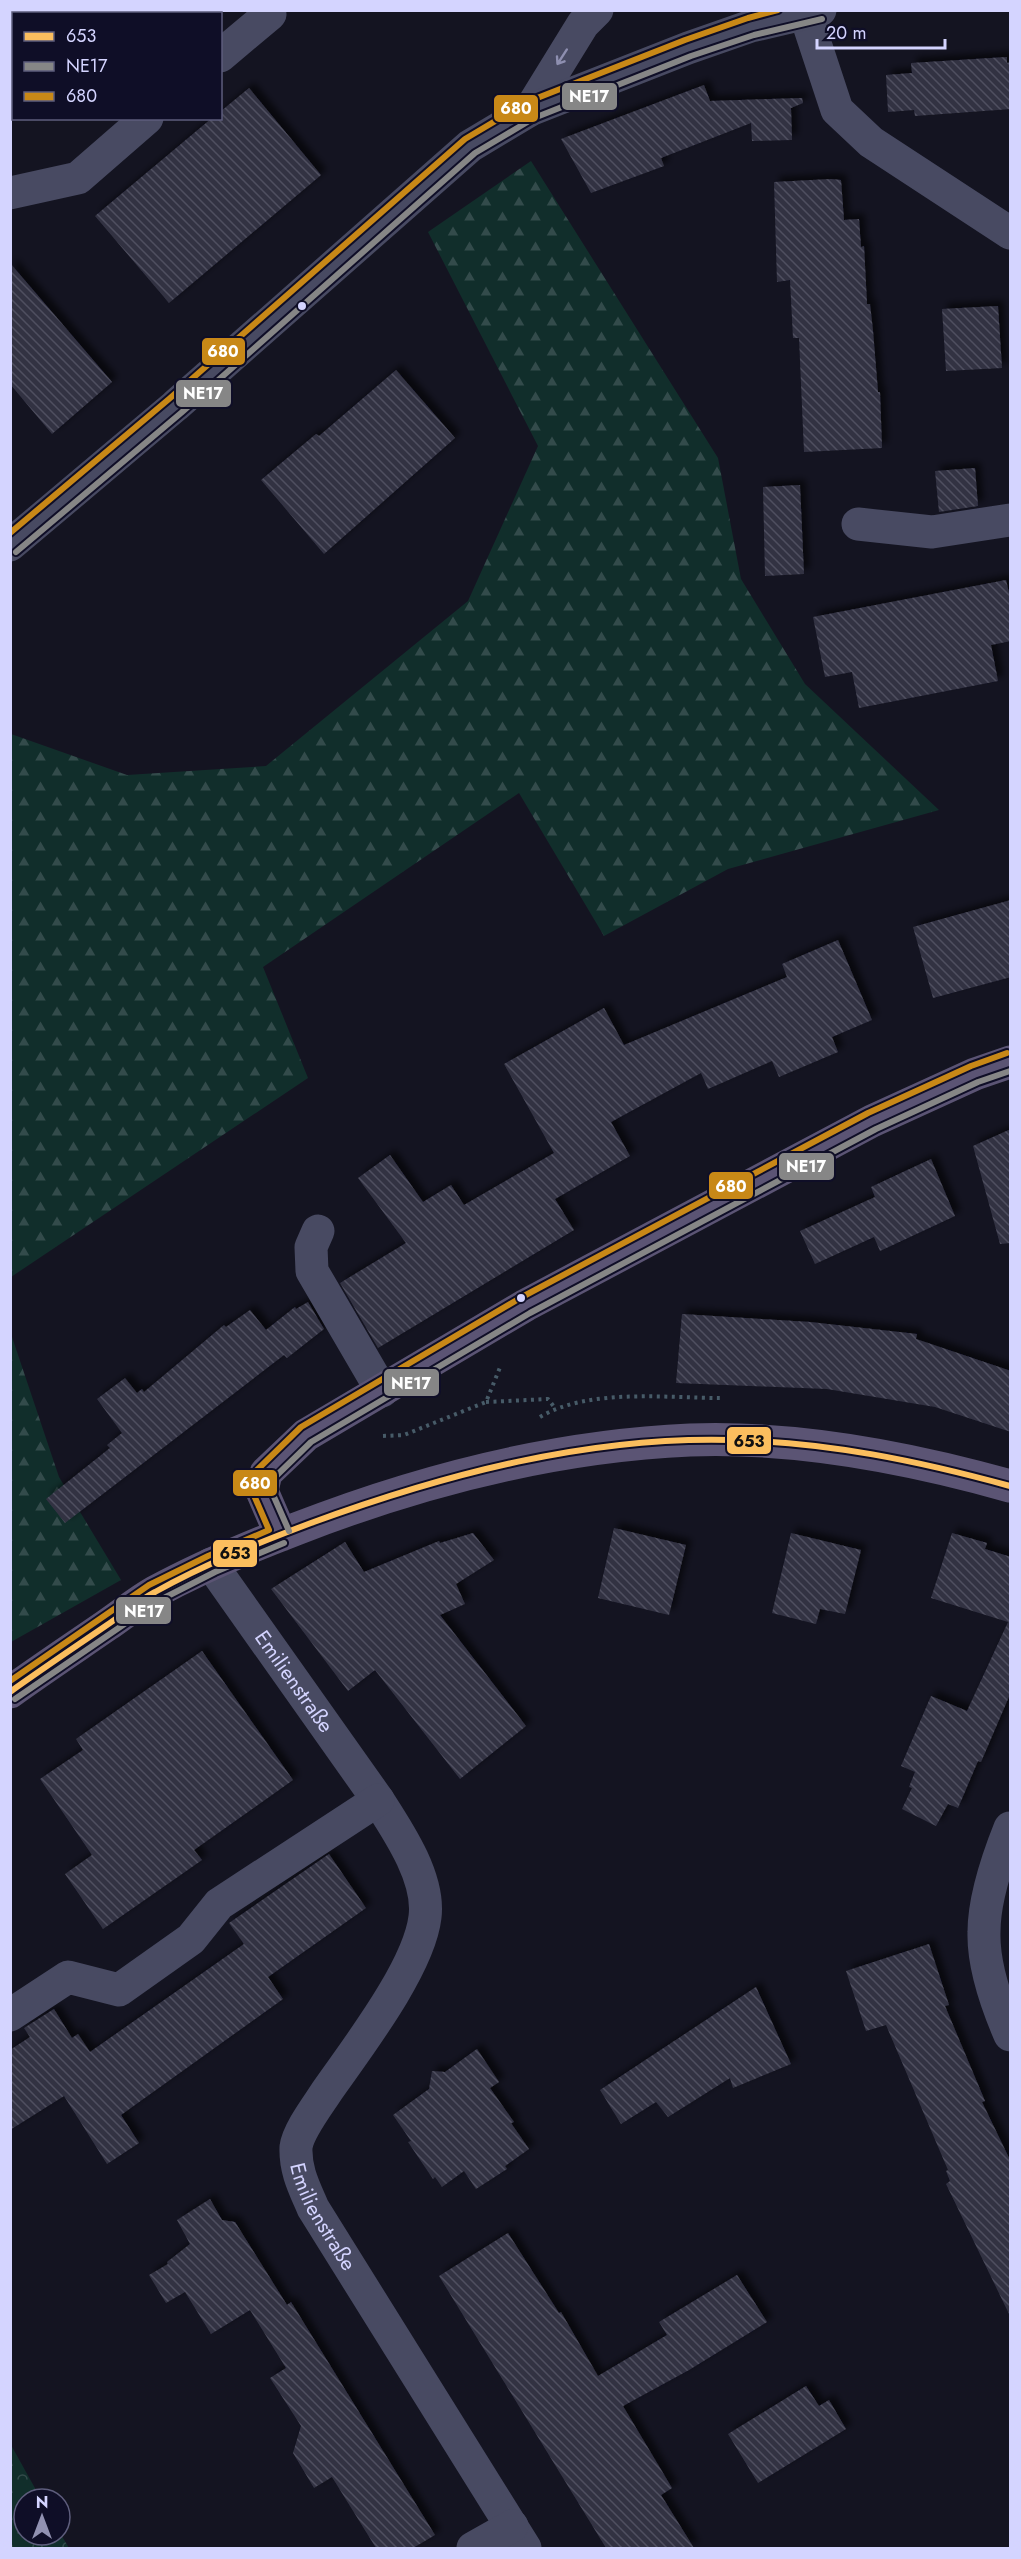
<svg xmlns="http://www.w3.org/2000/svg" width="1021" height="2559" font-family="Jost,sans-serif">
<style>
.forest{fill:url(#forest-firs)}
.park{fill:url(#park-crowns)}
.building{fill:url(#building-back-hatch);filter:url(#shadow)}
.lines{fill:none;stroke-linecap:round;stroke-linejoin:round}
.path{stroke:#475b68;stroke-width:4;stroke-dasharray:3 4.5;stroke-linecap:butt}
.minor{stroke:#484a62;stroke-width:33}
.major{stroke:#5b5474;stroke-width:33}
.bus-1-casing{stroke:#0f0e27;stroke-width:10}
.bus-2-casing{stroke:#0f0e27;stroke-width:10}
.bus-3-casing{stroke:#0f0e27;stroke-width:10}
.bus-1{stroke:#fbbe5e;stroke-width:6}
.bus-2{stroke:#868686;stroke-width:6}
.bus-3{stroke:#c88817;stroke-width:6}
.oneway{stroke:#8e8fb0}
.bus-dot{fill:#d4d4ff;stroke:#0f0e27;stroke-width:2}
.labels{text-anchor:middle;stroke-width:6;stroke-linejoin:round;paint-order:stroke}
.street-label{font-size:21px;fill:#d4d4ff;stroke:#0f0e27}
.line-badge{stroke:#0f0e27;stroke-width:2}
.badge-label{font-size:16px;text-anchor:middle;font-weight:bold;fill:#fff}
.pale-badge-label{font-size:16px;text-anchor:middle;font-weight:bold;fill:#111}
</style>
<defs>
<pattern id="forest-firs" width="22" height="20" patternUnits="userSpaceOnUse" patternTransform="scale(1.5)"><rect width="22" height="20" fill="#112e2b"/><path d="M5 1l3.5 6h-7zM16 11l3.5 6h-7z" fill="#334b4b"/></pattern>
<pattern id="park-crowns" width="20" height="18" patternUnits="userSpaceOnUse" patternTransform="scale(1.5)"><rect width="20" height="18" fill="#112e2b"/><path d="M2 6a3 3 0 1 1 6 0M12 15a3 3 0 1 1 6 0" fill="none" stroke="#334b4b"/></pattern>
<pattern id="building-back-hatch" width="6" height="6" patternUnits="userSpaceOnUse" patternTransform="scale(1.5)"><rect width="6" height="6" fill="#323243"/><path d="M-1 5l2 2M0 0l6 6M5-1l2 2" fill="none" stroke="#4f4f5f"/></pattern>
<filter id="shadow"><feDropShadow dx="5.5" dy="-5.5" stdDeviation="3" flood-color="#0009"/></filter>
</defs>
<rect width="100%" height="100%" fill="#141421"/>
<path class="forest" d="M531 161 718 458 741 579 805 684 939 810 728 869 604 936 519 793 263 967 308 1078 11 1277V734L127 775 266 766 468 601 538 446 428 232Z
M10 1331 59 1477 121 1580 11 1642Z"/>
<path class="park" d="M11 2445 41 2499H24V2535H60V2533L69 2548H11Z"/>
<path class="building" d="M1007 57V63L1011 62V109L915 116 914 110 888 112 886 75 912 73 911 63Z
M704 85 710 101 802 98 803 103 791 108 792 140 752 141 751 123 661 158 664 166 591 193 561 139Z
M249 88 321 175 169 303 95 216 212 118H220V112Z
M831 179 841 180 844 220 859 219 861 247 864 246 867 304H870L873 331 878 392H880L882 448 804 452 799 338H793L790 280 777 282 774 182Z
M10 263 112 382 52 434 10 384Z
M998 306 1002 368 946 371 942 309Z
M396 370 455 438 324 554 261 480 316 434 319 436Z
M975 468 978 506 939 512 935 471Z
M800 485 804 574 765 576 763 487Z
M1006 580 1011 601V641L991 645 998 681 859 708 852 672 825 677 813 617Z
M1011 900V977L933 998 913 927Z
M838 940 872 1020 832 1037 838 1052 779 1077 772 1061 708 1089 701 1073 611 1122 630 1156 555 1199 574 1230 378 1348 340 1283 406 1243 358 1178 390 1155 423 1202 451 1185 464 1205 554 1153 504 1064 604 1008 624 1045 787 977 782 964Z
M1011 1129V1243L1000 1244 973 1146Z
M931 1159 955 1216 880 1251 874 1237 815 1264 800 1231 875 1197 871 1187Z
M308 1302 324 1329 287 1358 284 1355 65 1523 46 1499 110 1448 107 1445 122 1433 97 1399 125 1378 137 1393 142 1389 144 1392 224 1325 226 1327 250 1310 266 1330 295 1307 296 1309Z
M682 1314 810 1322 917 1334 916 1339 1011 1371V1432L935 1407 827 1389 676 1383Z
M614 1528 686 1545 669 1615 598 1598Z
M473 1533 494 1560 456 1584 465 1604 440 1615 526 1726 460 1779 375 1670 348 1691 271 1589 345 1542 364 1572 439 1541 440 1543Z
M791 1533 861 1550 845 1614 820 1609 816 1624 772 1613Z
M952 1533 987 1543 985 1549 1011 1557V1692L981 1762 978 1761 958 1808 948 1804 936 1826 902 1809 912 1788 909 1787 915 1772 901 1766 931 1696 967 1711 1008 1622 931 1598Z
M202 1651 293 1780 194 1850 202 1860 103 1929 65 1874 92 1855 40 1779 83 1750 76 1739Z
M329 1854 366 1908 268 1977 283 1999 121 2115 139 2143 107 2164 64 2096 10 2130V2050L30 2037 24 2028 54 2009 72 2038 78 2034 90 2052 244 1944 229 1923Z
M929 1944 949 2005 945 2006 985 2101 982 2102 1011 2162V2318L946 2184 950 2181 946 2171 948 2170 886 2025 866 2031 846 1971Z
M756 1987 791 2064 733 2088 730 2078 668 2117 656 2102 621 2124 600 2090Z
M477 2049 499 2082 490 2088 514 2122 511 2123 529 2149 505 2166 507 2169 476 2189 464 2171 442 2187 435 2177 433 2179 408 2142 411 2141 393 2115 429 2089 432 2071 445 2072Z
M210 2199 222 2220 235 2222 287 2305 291 2302 435 2535 413 2548H376L332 2477 314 2488 293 2453 301 2426 270 2378 286 2368 250 2310 211 2334 185 2292 166 2303 149 2275 168 2264 167 2262 190 2244 177 2220Z
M508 2233 559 2313 561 2312 598 2376 667 2335 659 2322 737 2275 767 2322 689 2370 623 2406 672 2488 661 2495 694 2548H606L439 2276Z
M806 2386 819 2406 829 2400 846 2429 758 2483 728 2434Z"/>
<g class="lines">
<path class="path" d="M486 1402 548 1399 555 1408
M540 1417C588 1388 666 1398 721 1398
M383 1436 404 1435 486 1402 501 1365"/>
<g class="minor">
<path d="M121 10V14"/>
<path d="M805 13 837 110 871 142 1010 233"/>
<path d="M220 56 270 14"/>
<path d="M530 110 583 24 597 10"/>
<path d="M10 193 78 178 147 118"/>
<path d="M858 524 932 532 1010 520"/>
<path d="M10 545 175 406 470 146 530 110 688 48 751 26 820 10"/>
<path d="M318 1231 311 1247 312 1271 382 1391"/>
<path id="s1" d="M211 1564 378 1800C398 1831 430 1878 425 1917 419 1968 357 2048 327 2091 318 2105 298 2131 296 2147 295 2170 304 2187 313 2208L525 2548"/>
<path d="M1010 1828C998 1858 984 1899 984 1932 983 1966 997 2005 1010 2035"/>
<path d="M10 2015 68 1977 119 1990 191 1939 219 1904 378 1800"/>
<path d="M473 2548 512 2526"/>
</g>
<path class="major" d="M281 1535 262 1491 266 1473 306 1435 526 1305 872 1121 975 1074 1010 1062
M10 1692C42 1669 75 1647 107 1625 123 1614 139 1601 155 1592 201 1567 249 1547 296 1529 422 1480 555 1446 690 1440 798 1436 907 1457 1010 1486"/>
<g class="bus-1-casing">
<path id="bus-1" d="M10 1692C42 1669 75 1647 107 1625 123 1614 138 1601 155 1592 205 1564 258 1543 311 1523 445 1474 589 1436 732 1440 827 1442 919 1461 1010 1486"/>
</g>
<g class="bus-2-casing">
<path id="bus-2" d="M16 552 181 413 475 153 534 118 691 56 754 35 822 19
M289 1531 271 1490 274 1478 311 1442 530 1313 876 1129 978 1082 1010 1071
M15 1699 158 1601 215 1572 284 1543"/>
</g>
<g class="bus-3-casing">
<path id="bus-3" d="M10 533 169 399 465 139 527 102 685 40 748 18 778 10
M10 1681 149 1585 208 1556 269 1530 253 1493 257 1470 301 1427 522 1297 868 1113 971 1066 1007 1053"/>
</g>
<use href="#bus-1" class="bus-1"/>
<use href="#bus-2" class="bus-2"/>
<use href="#bus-3" class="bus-3"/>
</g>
<defs><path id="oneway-shaft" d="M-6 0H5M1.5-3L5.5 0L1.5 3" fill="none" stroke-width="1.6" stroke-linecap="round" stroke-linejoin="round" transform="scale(1.5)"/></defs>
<use class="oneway" href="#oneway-shaft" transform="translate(562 57) rotate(123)"/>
<g class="bus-dot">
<circle cx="302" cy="306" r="5"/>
<circle cx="521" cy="1298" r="5"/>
</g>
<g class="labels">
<g class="street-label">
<text dy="7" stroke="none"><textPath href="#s1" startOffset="144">Emilienstraße</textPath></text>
<text dy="7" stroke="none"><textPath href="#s1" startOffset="759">Emilienstraße</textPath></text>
</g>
</g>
<g class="line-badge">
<rect x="561" y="82" width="57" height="29" rx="6" fill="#868686"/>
<rect x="493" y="94" width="46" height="29" rx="6" fill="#c88817"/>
<rect x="201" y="337" width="45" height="29" rx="6" fill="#c88817"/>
<rect x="175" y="379" width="57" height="29" rx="6" fill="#868686"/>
<rect x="778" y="1152" width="57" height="29" rx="6" fill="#868686"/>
<rect x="708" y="1171" width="46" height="29" rx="6" fill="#c88817"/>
<rect x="383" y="1368" width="57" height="29" rx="6" fill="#868686"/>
<rect x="726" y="1426" width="46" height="29" rx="6" fill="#fbbe5e"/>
<rect x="232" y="1469" width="46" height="28" rx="6" fill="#c88817"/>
<rect x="212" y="1539" width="46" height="29" rx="6" fill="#fbbe5e"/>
<rect x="115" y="1596" width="57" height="29" rx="6" fill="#868686"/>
</g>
<g class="badge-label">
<text x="589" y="102">NE17</text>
<text x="516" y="114">680</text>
<text x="223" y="357">680</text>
<text x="203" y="399">NE17</text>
<text x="806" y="1172">NE17</text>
<text x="731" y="1192">680</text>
<text x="411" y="1389">NE17</text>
<text x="255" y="1489">680</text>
<text x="144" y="1617">NE17</text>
</g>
<g class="pale-badge-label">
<text x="749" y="1447">653</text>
<text x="235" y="1559">653</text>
</g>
<rect width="1021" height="2559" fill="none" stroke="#d4d4ff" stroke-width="24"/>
<rect x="12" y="12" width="210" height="108" fill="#0f0e27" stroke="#5e5d7d" stroke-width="1.5"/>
<rect x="24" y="32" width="30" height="9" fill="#fbbe5e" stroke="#5e5d7d" stroke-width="1.5"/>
<text x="66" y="42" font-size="18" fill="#d4d4ff">653</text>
<rect x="24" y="62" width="30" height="9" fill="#868686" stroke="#5e5d7d" stroke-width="1.5"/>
<text x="66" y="72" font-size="18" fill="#d4d4ff">NE17</text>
<rect x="24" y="92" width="30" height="9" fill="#c88817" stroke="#5e5d7d" stroke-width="1.5"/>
<text x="66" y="102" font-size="18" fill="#d4d4ff">680</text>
<g transform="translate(42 2517)"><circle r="28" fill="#0f0e27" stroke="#5e5d7d" stroke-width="1.5"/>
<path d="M0-4.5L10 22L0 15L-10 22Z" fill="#9191b1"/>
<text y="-9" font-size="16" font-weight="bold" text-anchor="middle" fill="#d4d4ff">N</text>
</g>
<path d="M817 39v9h128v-9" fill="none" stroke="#d4d4ff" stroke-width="3"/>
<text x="826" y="39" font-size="18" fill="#d4d4ff" stroke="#0f0e27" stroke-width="4.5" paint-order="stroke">20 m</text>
</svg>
